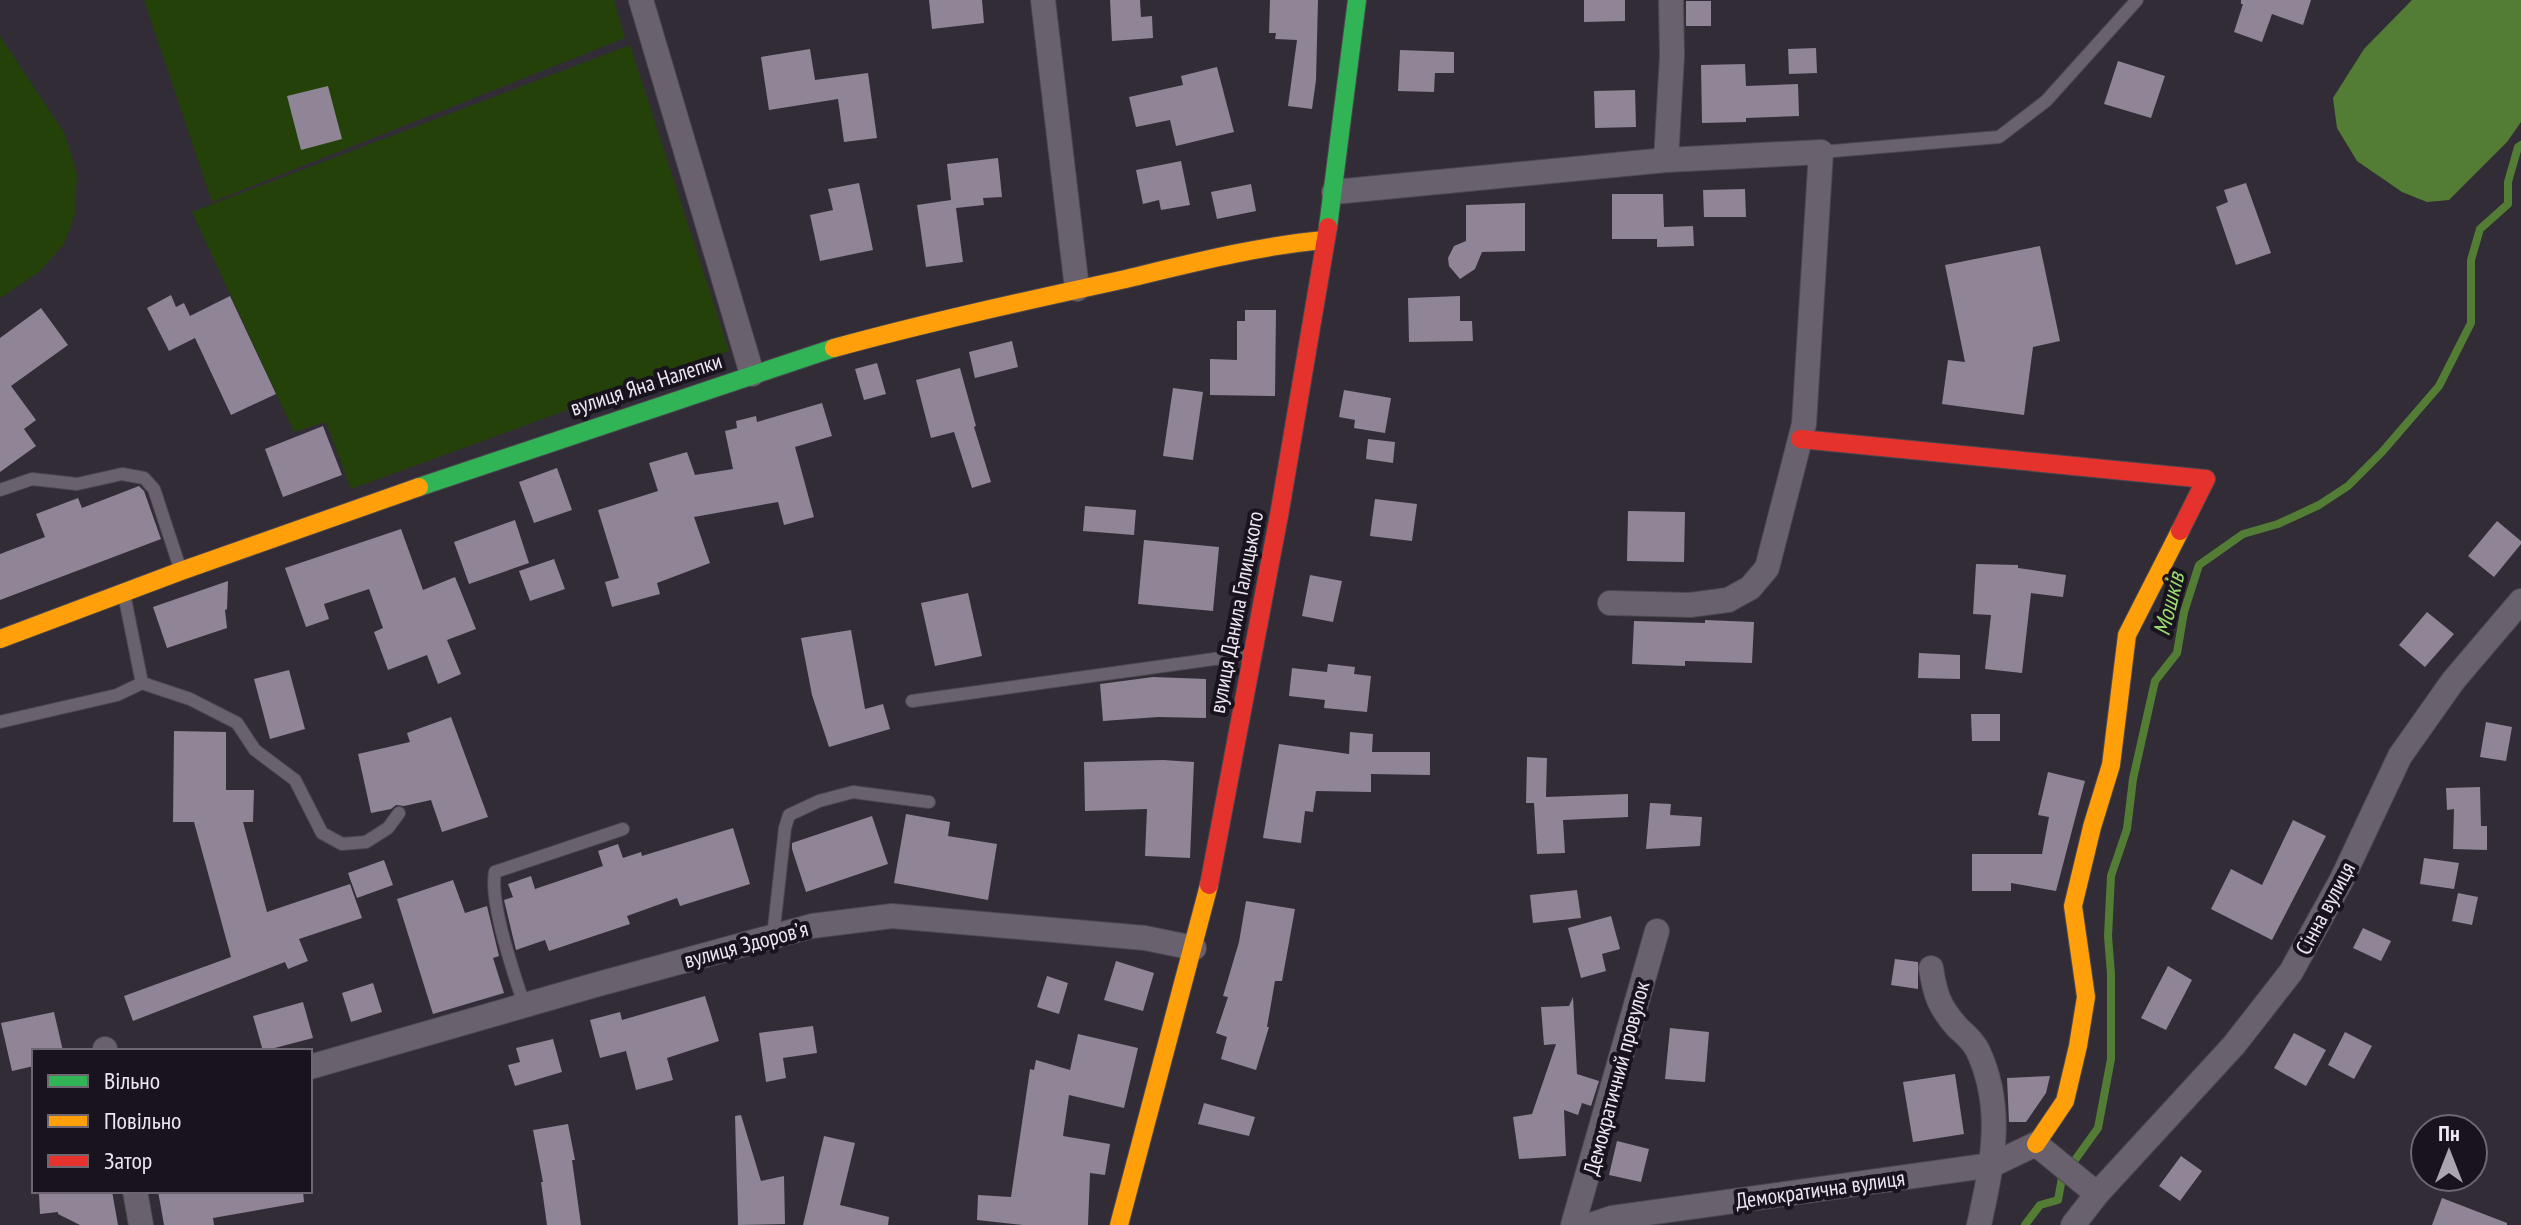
<svg xmlns="http://www.w3.org/2000/svg" width="2521" height="1225" font-family="'PT Sans Narrow',sans-serif">
<style>
.green{fill:#244109}
.water{fill:#537d34}
.lines{fill:none;stroke-linecap:round;stroke-linejoin:round}
.stream{stroke:#537d34;stroke-width:8}
.building{fill:#8f8597}
.lane-casing{stroke:#4c4750;stroke-width:14}
.street-casing{stroke:#4c4750;stroke-width:26}
.fast-casing{stroke:#4c4750;stroke-width:20}
.slow-casing{stroke:#4c4750;stroke-width:20}
.jam-casing{stroke:#4c4750;stroke-width:20}
.lane{stroke:#69626e;stroke-width:12}
.street{stroke:#69626e;stroke-width:24}
.fast{stroke:#30b455;stroke-width:18}
.slow{stroke:#ff9f0a;stroke-width:18}
.jam{stroke:#e5322d;stroke-width:18}
.labels{text-anchor:middle;stroke-width:8;stroke-linejoin:round;paint-order:stroke}
.street-label{font-size:22px;fill:#eee6f3;stroke:#18131c}
.water-label{font-size:24px;font-style:italic;fill:#9bdb70;stroke:#18131c}
</style>
<rect width="100%" height="100%" fill="#322c37"/>
<path class="green" d="M144 0H614L625 38 212 202Z
M0 36 65 134 77 174 75 214 64 244 39 272 0 298Z
M630 45 729 351 351 489 326 422 294 432 192 212Z"/>
<path class="water" d="M2412 0H2521V122L2507 142 2449 200 2427 202 2402 192 2357 161 2337 128 2333 98 2364 49Z"/>
<g class="lines">
<path class="stream" d="M2025 1225 2040 1205 2058 1200 2062 1178 2098 1128 2111 1059V974L2108 936 2111 876 2127 829 2133 779 2155 681 2177 653 2184 612 2199 565 2243 534 2278 524 2319 505 2348 486 2382 452 2439 386 2471 323V260L2480 229 2508 204V182L2518 147 2521 145"/>
</g>
<path class="building" d="M929 0H982L984 23 932 29Z
M1110 0H1140L1141 17 1152 16 1153 38 1112 41Z
M1270 0H1318L1316 80 1312 109 1288 106 1297 40 1275 39 1276 33H1269Z
M1584 0H1625V21L1584 22Z
M2241 0H2311L2303 25 2272 14 2262 42 2234 32 2243 4H2241Z
M1686 1H1711V26H1686Z
M1816 48 1817 73 1789 74 1788 49Z
M810 49 815 80 868 73 877 138 844 142 838 99 769 110 761 57Z
M1400 50 1454 52V73H1435L1434 92 1398 91Z
M2118 61 2165 76 2151 118 2104 104Z
M1745 64 1746 86 1798 84 1799 116 1746 118V122L1702 123 1701 65Z
M1217 67 1234 132 1176 146 1170 120 1136 127 1129 97 1183 85 1181 76Z
M328 86 342 139 301 150 287 96Z
M1635 90 1636 127 1595 128 1594 91Z
M998 158 1002 197 983 198 984 205 956 208 963 262 926 267 917 205 951 200 947 164Z
M1181 161 1190 205 1161 210 1159 200 1143 204 1136 170Z
M859 183 873 250 820 261 810 215 833 210 828 189Z
M2246 183 2271 253 2236 265 2216 207 2228 202 2224 190Z
M1251 184 1256 211 1217 219 1211 192Z
M1745 189 1746 217H1704L1703 190Z
M1612 194H1663L1664 227 1693 226 1694 246 1657 247V239H1612Z
M1525 203V251L1482 252 1475 269 1460 279 1449 266 1448 258 1454 246 1466 241V205Z
M2040 246 2060 341 2033 347 2024 415 1942 404 1948 360 1965 362 1945 265Z
M171 295 176 307 184 303 190 316 230 296 276 394 231 415 195 338 169 351 147 308Z
M1460 296V321H1472L1473 341 1409 342 1408 298Z
M41 308 68 345 11 386 36 420 24 429 36 446 0 472V338Z
M1245 310H1276L1275 396 1210 395V359L1237 360V321H1245Z
M1012 341 1018 367 975 378 969 352Z
M877 363 886 394 864 400 855 369Z
M960 368 976 426 974 427 991 482 972 488 954 432 931 438 916 380Z
M1173 388 1203 392 1193 460 1163 456Z
M1344 390 1391 398 1385 433 1354 428 1355 420 1339 417Z
M822 403 832 436 795 447 814 517 784 525 778 502 694 517 710 563 657 583 660 594 612 607 605 582 619 578 598 510 658 491 649 463 687 452 695 475 733 469 725 431 737 428 736 421 756 416 757 422Z
M323 426 342 475 283 497 265 449Z
M1368 439 1395 442 1393 463 1366 459Z
M557 468 572 510 534 523 519 482Z
M139 486 144 491 161 539 0 600V554L45 537 36 514 78 498 82 508Z
M1375 499 1417 504 1412 541 1370 536Z
M1085 506 1136 510 1134 535 1083 531Z
M1628 511 1685 512 1684 562 1627 561Z
M515 520 529 563 469 584 454 542Z
M2497 521 2521 541V544L2494 577 2468 556Z
M401 529 423 590 455 577 476 629 447 640 461 674 438 684 427 655 388 670 374 632 383 628 369 589 324 604 329 619 306 627 285 568Z
M1144 540 1219 547 1213 611 1138 604Z
M554 559 565 589 530 601 519 571Z
M1976 564 2018 565V568L2066 575 2063 597 2031 593 2022 673 1985 669 1991 615 1973 614Z
M1310 575 1342 581 1333 622 1302 616Z
M228 581 227 609 225 610 227 628 167 648 153 607Z
M968 593 982 656 935 666 921 603Z
M2427 612 2454 634 2425 667 2399 645Z
M1705 620 1754 622 1752 663 1685 661V666L1632 664 1634 621 1705 623Z
M851 630 865 709 883 704 890 729 829 747 812 695 801 638Z
M1919 653 1960 655V679L1918 678Z
M1328 664 1355 667 1354 674 1371 676 1367 712 1324 708 1325 700 1289 696 1292 668 1327 672Z
M289 670 305 729 270 739 254 679Z
M1153 677 1206 679V718L1158 717 1103 721 1100 684Z
M1971 714H2000V741H1972Z
M451 717 488 817 442 832 431 800 404 806 396 805 391 809 371 813 358 754 410 742 407 733Z
M2486 722 2512 727 2506 761 2480 757Z
M174 731 226 732V790H254L253 822H243L267 912 350 884 362 918 299 939 308 961 288 969 285 962 133 1021 124 996 231 957 194 822H173Z
M1350 732 1373 734 1372 752H1430V775L1371 774V792L1316 791 1313 812 1305 811 1301 843 1263 838 1279 744 1349 754Z
M1527 757 1547 758 1546 797 1628 794V817L1563 820 1565 853 1537 854 1534 803H1526Z
M1163 760 1194 762 1190 858 1145 856 1147 809 1085 811 1084 762Z
M2048 772 2085 781 2056 891 2011 883V891H1972V854H2042L2049 817 2038 815Z
M2480 787 2481 826H2487V850L2453 849 2454 809 2447 810 2446 788Z
M1650 803 1671 804 1670 815 1702 817 1700 846 1646 849Z
M906 814 950 822 948 836 997 844 988 900 894 883Z
M872 816 888 864 806 892 792 849V843Z
M2293 820 2326 836 2272 940 2211 909 2231 869 2262 885Z
M733 828 750 884 680 906 677 898 627 916 630 924 549 951 545 940 516 950 504 900 513 897 508 884 531 876 535 889 603 866 598 851 618 844 623 858 641 852 642 856Z
M2424 858 2459 863 2454 889 2420 884Z
M384 860 393 885 357 898 348 873Z
M453 880 465 913 487 906 499 956 493 958 504 993 433 1014 397 899Z
M1577 890 1581 918 1533 923 1530 895Z
M2458 893 2478 897 2472 925 2452 921Z
M1246 901 1295 909 1282 981H1275L1267 1027H1269L1256 1070 1221 1059 1227 1037 1216 1033 1228 997 1223 996 1239 942Z
M1611 916 1620 949 1602 954 1606 971 1581 978 1568 928Z
M2363 928 2391 941 2381 961 2353 948Z
M1895 959 1918 962V989L1891 985Z
M1116 961 1154 973 1143 1011 1104 1000Z
M2168 966 2192 980 2166 1030 2141 1018Z
M1047 976 1068 983 1059 1014 1037 1007Z
M373 983 382 1012 351 1022 342 993Z
M705 996 719 1041 667 1058 673 1080 636 1090 626 1051 600 1058 590 1020 620 1012 622 1020Z
M1573 997 1577 1074 1599 1081 1591 1106 1582 1103 1578 1115 1564 1110 1566 1156 1519 1159 1513 1117 1532 1114 1556 1044 1544 1045 1541 1007 1569 1006Z
M303 1002 313 1038 263 1051 253 1016Z
M54 1012 63 1051H34V1066L12 1071 1 1023Z
M813 1026 817 1053 783 1058 786 1078 766 1082 759 1033Z
M1670 1028 1709 1032 1705 1082 1665 1079Z
M2345 1032 2372 1046 2354 1079 2328 1065Z
M2294 1033 2326 1050 2306 1086 2274 1068Z
M1078 1034 1138 1048 1124 1108 1069 1095 1063 1136 1110 1144 1105 1175 1090 1173 1088 1225H1023L977 1220 978 1195 1011 1197 1030 1069 1034 1070 1036 1060 1070 1070Z
M553 1039 562 1072 515 1086 508 1065 520 1062 516 1048Z
M1955 1074 1964 1134 1913 1142 1903 1082Z
M2050 1076 2046 1093 2026 1122H2009L2007 1078Z
M1204 1103 1255 1117 1249 1136 1198 1124Z
M741 1115 761 1181 784 1176 785 1224 738 1225 735 1116Z
M568 1124 575 1160H572L581 1225H547L541 1182H543L533 1130Z
M824 1136 855 1143 840 1205 889 1217 888 1225H803Z
M1617 1141 1649 1149 1641 1182 1609 1175Z
M2181 1156 2202 1171 2180 1201 2159 1186Z
M57 1191H112L118 1225H80L58 1214V1212L40 1214 39 1194Z
M158 1191H303L304 1202 213 1218 214 1225H164Z
M2442 1198 2507 1223V1225H2432Z"/>
<g class="lines">
<g class="lane-casing">
<path id="lane" d="M1821 152 1999 137 2046 101 2137 0
M0 490 32 479 77 484 122 474 144 478 154 489 180 568
M124 594 142 683 190 699 237 723 255 750 295 780 322 833 342 844 366 842 388 828 399 813
M912 701 1250 654
M0 722 117 695 142 683
M773 937 785 828 789 815 819 801 853 792 929 802
M524 1005C514 973 489 903 495 872L623 829"/>
</g>
<g class="street-casing">
<path id="street" d="M641 0 752 374
M1043 0 1077 289
M1666 160 1672 56 1671 0
M1334 192 1666 160 1821 152 1804 424 1767 568 1750 588 1728 600 1690 605 1610 603
M1931 968C1935 994 1939 1007 1958 1028 1965 1034 1974 1042 1978 1051 2005 1109 1992 1165 1979 1225
M105 1049V1051
M310 1067 595 985 812 926 892 916 1145 938 1194 948
M135 1191 141 1225
M1573 1225 1657 931
M1591 1225 1612 1218 1992 1165 2036 1144 2097 1194
M2073 1225 2097 1194 2234 1045 2291 972 2342 879 2400 756 2453 681 2521 601"/>
</g>
<g class="fast-casing">
<path id="fast" d="M1328 227 1357 0
M419 487 834 348"/>
</g>
<g class="slow-casing">
<path id="slow" d="M834 348C929 322 1025 301 1121 280 1188 264 1256 246 1325 240
M0 639 181 571 419 487
M2036 1144 2065 1101 2078 1046 2086 997 2073 906 2092 827 2111 765 2127 635 2180 531
M1119 1225 1209 885"/>
</g>
<g class="jam-casing">
<path id="jam" d="M1800 439 2206 479 2180 531
M1209 885 1280 510 1328 227"/>
</g>
<use href="#lane" class="lane"/>
<use href="#street" class="street"/>
<use href="#fast" class="fast"/>
<use href="#slow" class="slow"/>
<use href="#jam" class="jam"/>
</g>
<g class="labels">
<g class="street-label">
<text transform="translate(646 384) rotate(-18)" y="8">вулиця Яна Налепки</text>
<text transform="translate(1236 612) rotate(-79)" y="8">вулиця Данила Галицького</text>
<text transform="translate(2325 908) rotate(-62)" y="8">Сінна вулиця</text>
<text transform="translate(746 944) rotate(-15)" y="8">вулиця Здоровʼя</text>
<text transform="translate(1616 1078) rotate(-75)" y="8">Демократичний провулок</text>
<text transform="translate(1820 1189) rotate(-8)" y="8">Демократична вулиця</text>
</g>
<g class="water-label">
<text transform="translate(2169 604) rotate(-76)" y="8">Мошків</text>
</g>
</g>
<rect x="32" y="1049" width="280" height="144" fill="#18131c" stroke="#6e6772" stroke-width="2"/>
<rect x="48" y="1075" width="40" height="12" fill="#30b455" stroke="#6e6772" stroke-width="2"/>
<text x="104" y="1089" font-size="24" fill="#eee6f3">Вільно</text>
<rect x="48" y="1115" width="40" height="12" fill="#ff9f0a" stroke="#6e6772" stroke-width="2"/>
<text x="104" y="1129" font-size="24" fill="#eee6f3">Повільно</text>
<rect x="48" y="1155" width="40" height="12" fill="#e5322d" stroke="#6e6772" stroke-width="2"/>
<text x="104" y="1169" font-size="24" fill="#eee6f3">Затор</text>
<g transform="translate(2449 1153)"><circle r="38" fill="#18131c" stroke="#6e6772" stroke-width="2"/>
<path d="M0-6L14 30L0 20L-14 30Z" fill="#aca5b1"/>
<text y="-12" font-size="22" font-weight="bold" text-anchor="middle" fill="#eee6f3">Пн</text>
</g>
</svg>
